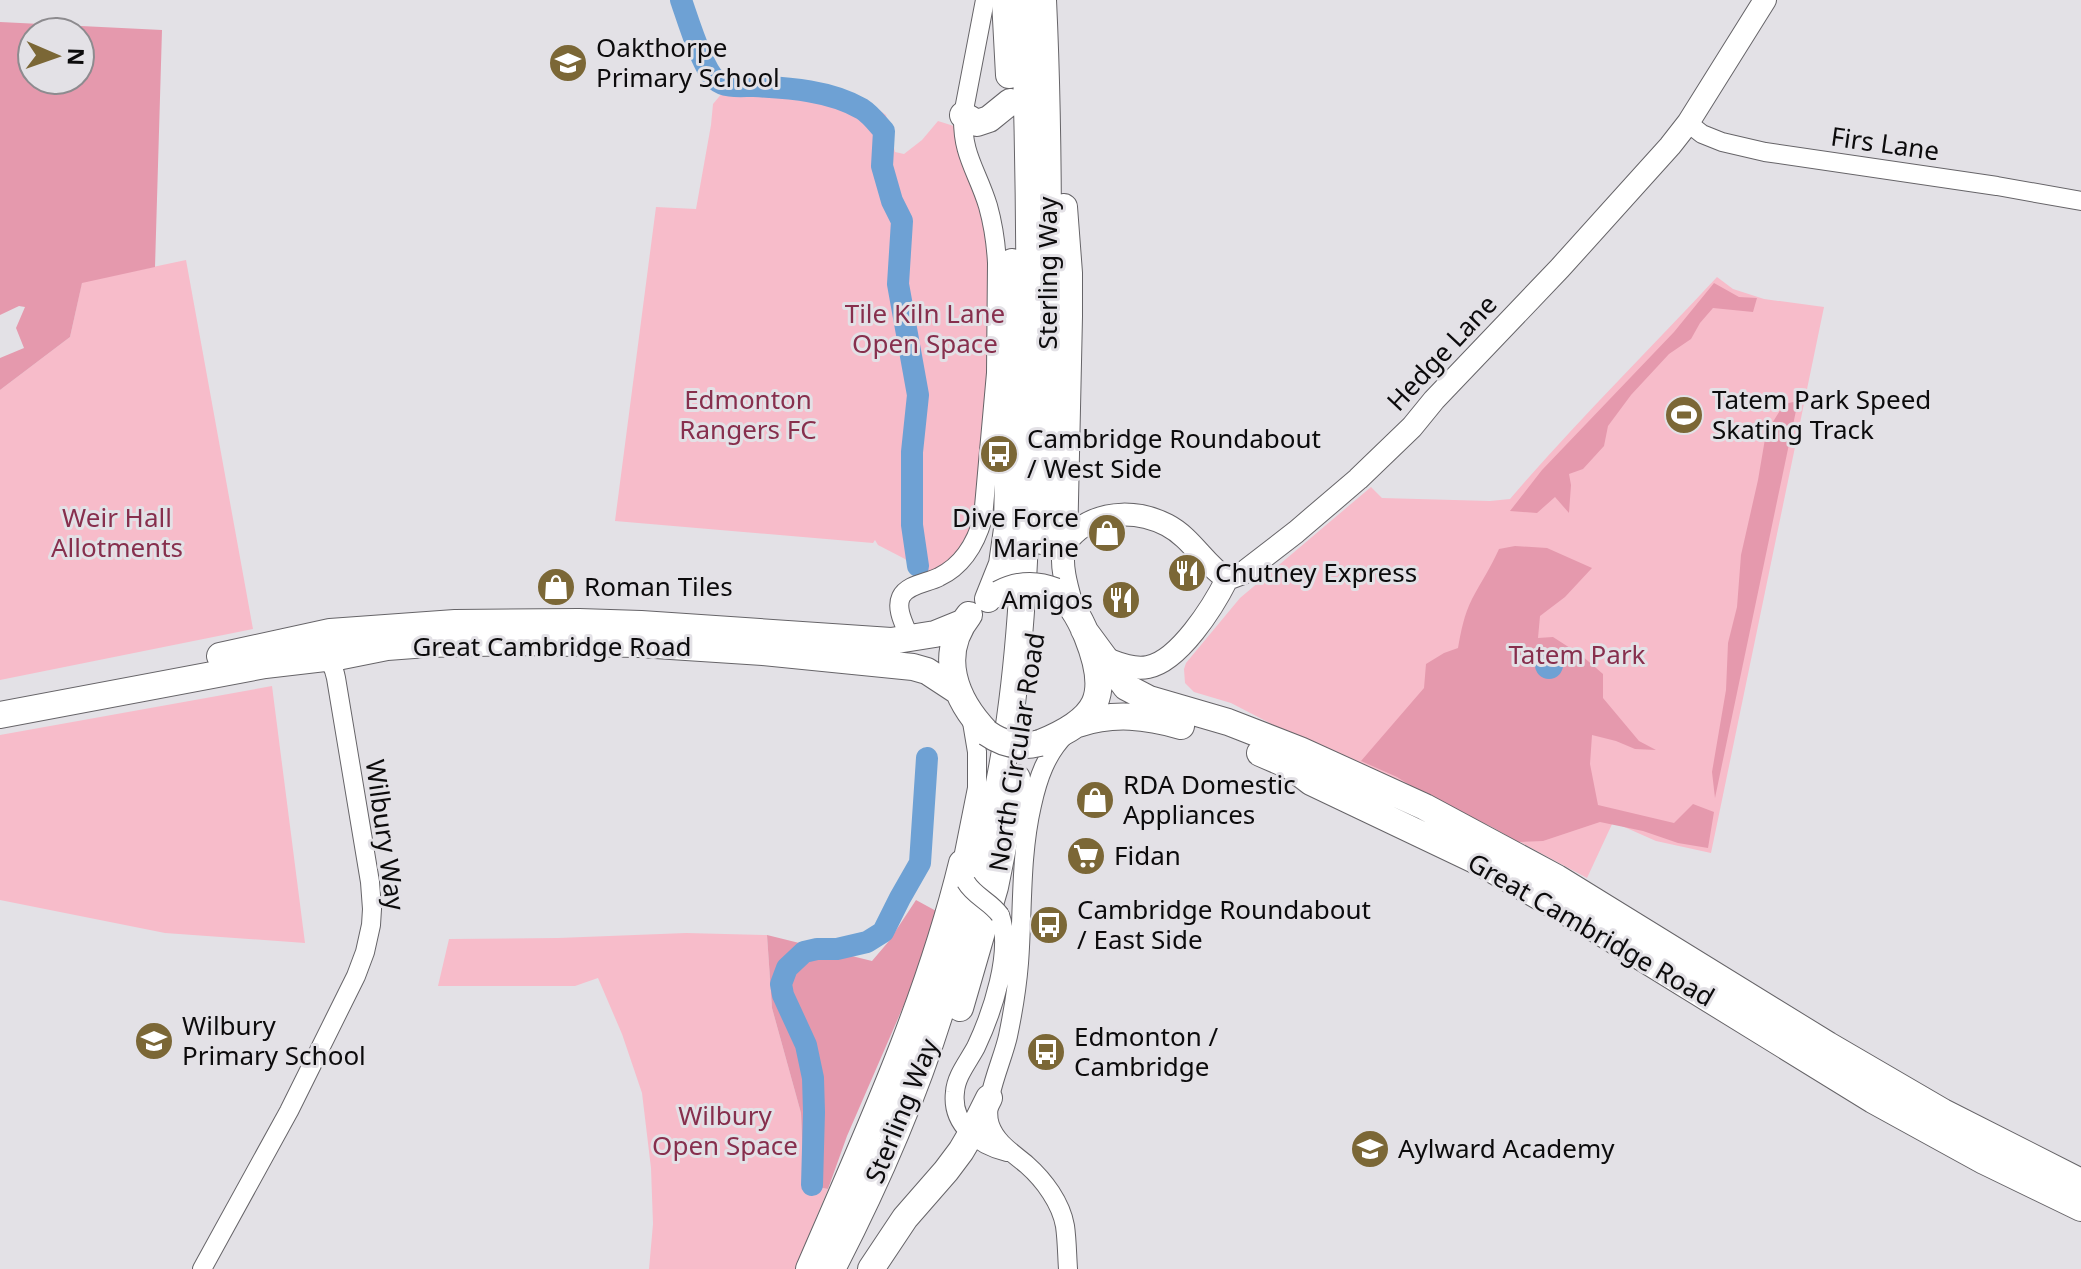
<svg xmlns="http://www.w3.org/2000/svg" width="2081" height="1269" font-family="'Noto Sans',sans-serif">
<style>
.green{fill:#f7bcca}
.forest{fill:#e599ad;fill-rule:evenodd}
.water{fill:#6ea1d4}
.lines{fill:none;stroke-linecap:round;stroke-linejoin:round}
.river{stroke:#6ea1d4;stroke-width:22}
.minor-casing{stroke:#666468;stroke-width:20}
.major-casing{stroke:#666468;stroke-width:24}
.highway-casing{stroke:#666468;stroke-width:28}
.minor{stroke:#fff;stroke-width:18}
.major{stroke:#fff;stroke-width:22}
.highway{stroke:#fff;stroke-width:26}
.minor-bridge-casing{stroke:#666468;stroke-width:20;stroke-linecap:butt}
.highway-bridge-casing{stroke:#666468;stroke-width:28;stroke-linecap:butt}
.minor-bridge{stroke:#fff;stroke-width:18}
.highway-bridge{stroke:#fff;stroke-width:26}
.labels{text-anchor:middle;stroke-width:6;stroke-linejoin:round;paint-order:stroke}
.poi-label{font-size:26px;fill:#0c0b0c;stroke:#e3e1e6;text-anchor:start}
.street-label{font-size:26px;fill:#0c0b0c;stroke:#e3e1e6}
.park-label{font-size:26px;fill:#872f4d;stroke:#e3e1e6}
</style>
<rect width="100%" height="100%" fill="#e3e1e6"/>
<path class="green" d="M733 80 797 82 860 96 886 115 895 152 904 154 922 140 938 121 957 127 964 170 977 198 989 254 990 363 979 488 968 532 952 560 921 576 905 559 878 545 875 540 873 543 615 521 656 207 696 209 711 125 713 104Z
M186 260 253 629 0 680V390L70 337 82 282Z
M1717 277 1733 289 1764 299 1824 307 1711 853 1656 841 1613 822 1587 878 1492 827 1291 734 1231 703 1194 692 1185 683 1184 669 1186 663 1240 598 1371 487 1382 498 1490 501 1510 499C1576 422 1648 351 1717 277Z
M272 686 305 943 165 933 0 900V735Z
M686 933 767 935 772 1008 801 1113 803 1163 802 1184 828 1189 795 1269H649L653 1224 651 1168 642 1093 622 1034 598 978 575 986H438L449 939 558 938Z"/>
<path class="forest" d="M0 22 162 30 155 267 82 283 70 337 0 390V358L24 348 16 328 25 307 19 306 0 315ZM32 32H80V80H32Z
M1714 283 1739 297 1757 298 1753 312 1713 308 1700 323 1691 339 1669 354 1631 395 1608 426 1604 446 1583 469 1569 474 1571 485 1569 513 1555 497 1537 513 1510 511 1542 470 1674 332Z
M1798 401 1715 798 1712 772 1726 690 1728 643 1737 607 1741 555 1758 480 1766 433 1784 404Z
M1515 546 1547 548 1592 568 1565 597 1540 616 1538 638 1553 637 1581 655 1603 674V698L1639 741 1656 750 1635 749 1616 741 1592 735 1590 764 1598 805 1674 823 1693 804 1714 812 1708 848 1678 843 1643 831 1600 822 1543 841 1518 842 1492 827 1427 796 1397 777 1361 761 1424 688 1426 664 1444 653 1458 648C1461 631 1464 615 1472 599 1481 582 1491 567 1499 549Z
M916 900 938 912 916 977 847 1136 828 1189 802 1184 803 1163 801 1113 772 1008 767 935 872 961 889 941Z"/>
<path class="water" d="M1535 665a14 14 0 1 1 28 0a14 14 0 1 1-28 0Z"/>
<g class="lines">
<path class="river" d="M681 0C687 17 703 70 716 80 725 88 741 86 752 86 788 88 830 90 862 109 870 114 877 123 884 131L882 166 892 201 902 221 898 284 918 395 912 452V525L918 566
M812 1185 814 1112 813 1078 806 1045 783 995 781 984 787 968 804 952 817 949H837L867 942 883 932 900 898 920 863 927 758"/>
<g class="minor-casing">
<path id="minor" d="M1688 123 1702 134 1722 142 1765 152 1997 186 2081 201
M910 639C906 627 895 610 901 597 907 584 928 583 939 577 964 565 976 543 983 518L996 373 997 263C996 244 993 224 988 206 977 170 962 156 963 115L985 0
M1066 734C1046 754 1038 778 1032 805 1020 857 1023 911 1019 963 1017 988 1013 1012 1008 1036 1003 1060 982 1102 990 1125 996 1143 1013 1153 1027 1165 1044 1180 1061 1203 1065 1226 1067 1240 1067 1255 1068 1269
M963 872 962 863 977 788V752L971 716
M1000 915C1013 952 992 1013 976 1047 968 1062 956 1076 955 1092 951 1124 978 1145 1007 1152
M202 1269 289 1111 356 976 365 952 371 925 372 909 370 882 336 678C334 667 330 659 320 654"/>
</g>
<g class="major-casing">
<path id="major" d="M1073 609C1068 591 1060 567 1064 548 1066 540 1073 534 1079 529 1105 510 1139 511 1167 525 1192 538 1204 564 1227 579
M1104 658C1117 663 1133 670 1148 667 1179 661 1213 607 1227 579L1243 573 1296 532 1358 479 1412 427 1434 400 1560 268 1670 146 1688 123 1765 0"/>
</g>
<g class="highway-casing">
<path id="highway" d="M1005 0 1009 75
M963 115 977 123 989 119 1010 102
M1042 541C1049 444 1049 346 1048 249 1048 166 1047 83 1043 0
M1064 546 1069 316V273L1064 207
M988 599 1002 564 1007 529 1012 262
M969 615C937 655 955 700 987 733
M1084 630 1126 687 1149 699 1228 722 1300 750 1425 807 1557 878 1828 1045 1943 1112 2081 1182
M220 656 330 632 455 623 579 622 641 624 891 641 935 634 962 623
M0 715 265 665 342 656 387 647 427 644 517 642 640 644 763 652 913 667 927 671 959 692
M1078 724C1113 712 1147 716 1181 726
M1040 743C1099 719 1111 696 1087 636 1080 619 1071 601 1055 591
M1260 753 1290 766 1311 782 1479 862 1594 928 1873 1100 1984 1161 2081 1208
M960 1008 995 887 1017 778
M809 1269C866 1137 928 1003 962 863
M832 1269C875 1186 913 1100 941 1010 951 979 959 947 967 916 985 851 1001 785 1010 718 1023 625 1026 531 1028 438 1031 292 1029 146 1024 0
M871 1269 905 1218 946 1171 961 1151 971 1134 989 1098"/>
</g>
<use href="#minor" class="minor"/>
<use href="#major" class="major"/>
<use href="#highway" class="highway"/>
<g class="minor-bridge-casing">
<path id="minor-bridge" d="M966 882C974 896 991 902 1000 915"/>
</g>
<g class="highway-bridge-casing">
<path id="highway-bridge" d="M999 594C1018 584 1035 583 1055 591
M987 733C1004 745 1020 748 1040 743"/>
</g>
<use href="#minor-bridge" class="minor-bridge"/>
<use href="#highway-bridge" class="highway-bridge"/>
</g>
<defs>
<g id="school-disc" transform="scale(2)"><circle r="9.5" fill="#7b6736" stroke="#e3e1e6"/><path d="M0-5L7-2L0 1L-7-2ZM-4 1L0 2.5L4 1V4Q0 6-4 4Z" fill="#fff"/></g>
<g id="stadium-disc" transform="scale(2)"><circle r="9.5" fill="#7b6736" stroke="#e3e1e6"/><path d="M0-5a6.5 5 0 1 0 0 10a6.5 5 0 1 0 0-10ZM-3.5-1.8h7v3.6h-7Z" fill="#fff"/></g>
<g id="bus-disc" transform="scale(2)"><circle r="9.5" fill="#7b6736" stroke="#e3e1e6"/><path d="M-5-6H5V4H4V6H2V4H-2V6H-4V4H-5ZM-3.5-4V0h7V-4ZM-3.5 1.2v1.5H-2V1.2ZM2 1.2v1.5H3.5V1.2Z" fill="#fff"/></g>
<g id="shop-disc" transform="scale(2)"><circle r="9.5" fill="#7b6736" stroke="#e3e1e6"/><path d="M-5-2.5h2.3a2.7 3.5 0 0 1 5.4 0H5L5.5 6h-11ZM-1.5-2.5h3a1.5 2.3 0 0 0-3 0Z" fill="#fff"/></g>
<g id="restaurant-disc" transform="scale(2)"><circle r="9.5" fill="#7b6736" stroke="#e3e1e6"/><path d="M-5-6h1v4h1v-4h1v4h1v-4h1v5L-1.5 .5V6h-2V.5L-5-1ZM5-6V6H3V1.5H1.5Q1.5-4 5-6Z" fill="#fff"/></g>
<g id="supermarket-disc" transform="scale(2)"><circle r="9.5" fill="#7b6736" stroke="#e3e1e6"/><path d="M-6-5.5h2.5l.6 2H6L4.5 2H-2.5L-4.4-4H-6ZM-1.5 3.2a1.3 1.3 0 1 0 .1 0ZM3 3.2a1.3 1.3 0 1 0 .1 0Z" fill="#fff"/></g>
</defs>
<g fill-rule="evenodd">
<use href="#school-disc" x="568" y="63"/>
<use href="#stadium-disc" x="1684" y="415"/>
<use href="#bus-disc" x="999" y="454"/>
<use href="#shop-disc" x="1107" y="533"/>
<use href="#restaurant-disc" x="1187" y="573"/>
<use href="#shop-disc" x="556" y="587"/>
<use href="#restaurant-disc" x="1121" y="600"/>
<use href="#shop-disc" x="1095" y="800"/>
<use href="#supermarket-disc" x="1086" y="856"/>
<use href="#bus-disc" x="1049" y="925"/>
<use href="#school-disc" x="154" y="1041"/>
<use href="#bus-disc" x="1046" y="1052"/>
<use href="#school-disc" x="1370" y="1149"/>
</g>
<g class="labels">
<g class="poi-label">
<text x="596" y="57">Oakthorpe<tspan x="596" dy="30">Primary School</tspan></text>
<text x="1712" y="409">Tatem Park Speed<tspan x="1712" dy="30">Skating Track</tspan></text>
<text x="1027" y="448">Cambridge Roundabout<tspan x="1027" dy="30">/ West Side</tspan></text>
<text x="1079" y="527" text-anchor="end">Dive Force<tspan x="1079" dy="30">Marine</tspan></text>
<text x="1215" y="582">Chutney Express</text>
<text x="584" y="596">Roman Tiles</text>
<text x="1093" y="609" text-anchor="end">Amigos</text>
<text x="1123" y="794">RDA Domestic<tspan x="1123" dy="30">Appliances</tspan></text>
<text x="1114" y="865">Fidan</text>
<text x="1077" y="919">Cambridge Roundabout<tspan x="1077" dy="30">/ East Side</tspan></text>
<text x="182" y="1035">Wilbury<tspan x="182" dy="30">Primary School</tspan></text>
<text x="1074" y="1046">Edmonton /<tspan x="1074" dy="30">Cambridge</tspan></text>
<text x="1398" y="1158">Aylward Academy</text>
</g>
<g class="street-label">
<text transform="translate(1885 144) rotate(8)" y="9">Firs Lane</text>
<text transform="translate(1048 273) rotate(-90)" y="9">Sterling Way</text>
<text transform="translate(1442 353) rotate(-47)" y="9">Hedge Lane</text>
<text x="552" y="656">Great Cambridge Road</text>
<text transform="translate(1017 752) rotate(-81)" y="9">North Circular Road</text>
<text transform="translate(385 835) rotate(82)" y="9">Wilbury Way</text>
<text transform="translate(1591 930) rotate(30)" y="9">Great Cambridge Road</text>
<text transform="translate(902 1111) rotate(-68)" y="9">Sterling Way</text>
</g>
<g class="park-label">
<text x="925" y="323">Tile Kiln Lane<tspan x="925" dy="30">Open Space</tspan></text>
<text x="748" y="409">Edmonton<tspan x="748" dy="30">Rangers FC</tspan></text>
<text x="117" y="527">Weir Hall<tspan x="117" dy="30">Allotments</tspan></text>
<text x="1577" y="664">Tatem Park</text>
<text x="725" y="1125">Wilbury<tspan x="725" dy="30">Open Space</tspan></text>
</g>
</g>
<g transform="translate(56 56) rotate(92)"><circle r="38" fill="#e3e1e6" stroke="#8d8b8f" stroke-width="2"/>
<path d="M0-6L14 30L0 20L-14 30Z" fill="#7b6736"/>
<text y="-12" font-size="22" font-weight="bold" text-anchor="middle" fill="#0c0b0c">N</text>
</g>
</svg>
